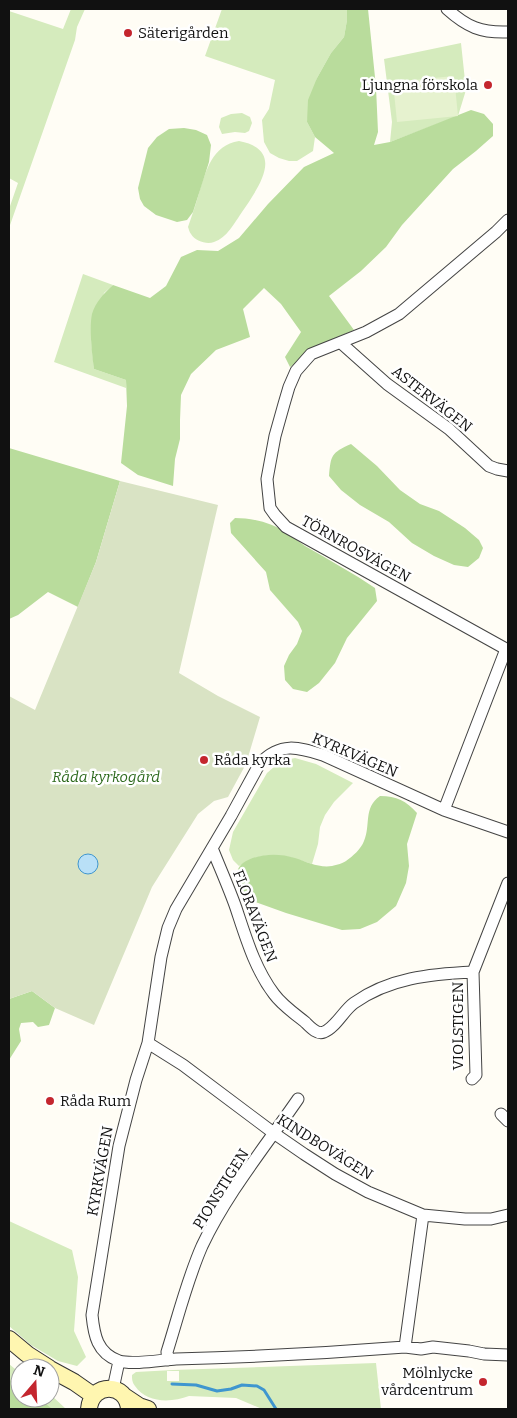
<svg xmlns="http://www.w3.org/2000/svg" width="517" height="1418" font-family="Bitter,serif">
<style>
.green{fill:#d5ebbd;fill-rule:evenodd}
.forest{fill:#b9dc9c}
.cemetery{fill:#d9e3c4}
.pitch{fill:#e6f2cf}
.water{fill:#b9e0f7;stroke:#3f96cf}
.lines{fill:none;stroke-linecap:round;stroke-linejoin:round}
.stream{stroke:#3f96cf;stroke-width:3}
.street-casing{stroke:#444;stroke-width:13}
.secondary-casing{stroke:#333;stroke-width:18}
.street{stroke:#fff;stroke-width:11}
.secondary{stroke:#fff6b0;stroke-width:16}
.poi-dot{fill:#c4262e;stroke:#fff;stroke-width:2}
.labels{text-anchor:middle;stroke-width:5;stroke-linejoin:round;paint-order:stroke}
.poi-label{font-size:15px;fill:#111;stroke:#fff;text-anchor:start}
.street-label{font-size:15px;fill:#111;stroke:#fff}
.park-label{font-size:15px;font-style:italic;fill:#2f6b1f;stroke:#fff}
</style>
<rect width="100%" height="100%" fill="#fffdf5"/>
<path class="green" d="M71 9H85L77 27 75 40 9 228V209L18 183 9 178V11L63 29Z
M222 9H347V20L344 37 331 53 317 78 307 122 315 137 313 151 297 161H289L279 158 270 153 264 142 262 120 269 109 275 80 205 56Z
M461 43 466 90 458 116 390 142 392 122 384 59Z
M242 113 250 117 252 123 249 131 245 133 235 132 222 134 219 127 221 118 231 114Z
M239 141C286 150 259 187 242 212 235 222 227 238 214 242 207 245 195 241 191 234 189 232 189 229 188 227 192 215 196 204 199 193 206 171 212 145 239 141Z
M83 274 113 285 104 293 91 340 94 369 126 380V388L54 362Z
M295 758 316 764 353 783 334 802 325 815 320 827 318 844 312 864C286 855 264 849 239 866L233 860 229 850 233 832 267 773 281 761Z
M9 1221 72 1250 78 1277 74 1331 86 1357 77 1366 58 1361 31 1345 9 1326Z
M376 1363 381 1409H262L236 1398 189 1396C171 1403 146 1403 135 1386 132 1382 132 1379 132 1375L136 1372 173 1370ZM167 1371H179V1381H167Z
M9 1364 20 1373V1398H50V1394L66 1409H9Z"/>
<path class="forest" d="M347 9H368L376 87 378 132 374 145 390 142 471 110 484 114 493 124V136L476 151 453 169 402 225 386 247 361 271 329 296 354 330 326 342 290 367 285 357 301 332 281 304 264 288 243 309 250 337 216 350 191 374 181 395 180 420V439L175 459 173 486 138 475 121 463 127 406 126 380 94 369C92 354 89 328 92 314 95 303 105 292 113 285L150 298 166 286 181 257 197 250 218 251 239 238 268 204 304 167 334 153 315 137 307 122 308 100 317 78 331 53 344 37 347 20Z
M184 128 196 130 207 135 211 145 209 162 193 212 187 220 177 222 156 215 144 206 140 199 138 188 148 148 157 137 169 129Z
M351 444 377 466 400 490 420 504 439 511 465 528 479 540 483 548 479 558 468 567 454 565 434 556 412 543 389 522 360 505 341 490 329 476C331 455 331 453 351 444Z
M9 448 120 481 96 562 78 607 48 592 18 615 9 619Z
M235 518C253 518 272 523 287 533 293 537 299 542 305 546 329 560 353 573 375 588L377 601 347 638 335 663 319 683 307 692 293 689 285 680 284 666 289 655 297 644 302 631 298 622 270 590 266 572 231 533 230 523Z
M380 796C397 796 406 801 417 813L407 844 409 866 406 883 396 906 377 922 360 929 342 930 286 913 244 898C238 888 232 871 243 863 258 853 279 853 295 858 307 862 319 868 332 866 337 865 343 863 346 861 353 856 361 849 364 841 371 825 363 808 380 796Z
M32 991 55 1008 49 1025 38 1027 33 1022 21 1023 19 1029 21 1041 9 1060V999Z
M9 1380 20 1385V1398H39L52 1409H9Z"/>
<path class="cemetery" d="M120 481 218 505 179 673 218 696 260 717 246 764 228 797 214 801 198 814 152 887 94 1025 55 1008 32 991 9 999V696L35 710 96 562Z"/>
<path class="pitch" d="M454 76 458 116 397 122 393 82Z"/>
<path class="water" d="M78 864a10 10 0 1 1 20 0a10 10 0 1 1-20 0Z"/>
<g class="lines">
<path class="stream" d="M172 1384 196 1385 217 1391 231 1389 242 1385 257 1386 264 1390 276 1409"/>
<g class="street-casing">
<path id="street" d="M447 9C467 27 481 33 508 32
M341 343 387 384 449 429 489 466 497 469 508 471
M444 810 506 649 286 527 275 515 270 508 267 479 275 436 284 404 289 387 296 371 311 354 366 332 399 314 496 232 508 220
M508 832 444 810 323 755C297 747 281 742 260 763L231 816 176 909 168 928 161 957 148 1043 136 1080 119 1146 92 1315C94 1335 97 1353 119 1361 133 1365 161 1360 176 1359 253 1357 329 1353 405 1347L421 1349 433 1347 469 1351 484 1354 508 1355
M212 848C220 868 229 888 236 908 246 938 255 969 274 994 282 1005 295 1014 305 1022 310 1027 317 1035 324 1032 335 1028 344 1010 354 1003 389 978 430 974 473 972L508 883
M148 1043 183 1065 275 1134 304 1154 335 1174 368 1192 423 1215 465 1219H491L508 1215
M472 1079 476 1075 473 972
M501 1114 508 1121
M405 1347 423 1215
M168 1360 167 1352C178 1317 187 1280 202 1246 227 1193 265 1147 298 1099
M113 1389 119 1361"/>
</g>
<g class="secondary-casing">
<path id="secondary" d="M9 1339 27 1354 49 1368
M50 1369 74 1382 94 1396
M124 1396 139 1406 148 1409
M89 1409C91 1382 127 1382 129 1409"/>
</g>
<use href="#street" class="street"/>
<use href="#secondary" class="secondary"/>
</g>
<g class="poi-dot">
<circle cx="128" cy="33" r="5"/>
<circle cx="488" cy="85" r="5"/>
<circle cx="204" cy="760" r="5"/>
<circle cx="50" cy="1101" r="5"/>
<circle cx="483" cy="1382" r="5"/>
</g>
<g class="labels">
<g class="poi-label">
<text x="138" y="38">Säterigården</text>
<text x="478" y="90" text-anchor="end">Ljungna förskola</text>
<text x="214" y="765">Råda kyrka</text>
<text x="60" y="1106">Råda Rum</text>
<text x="473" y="1378" text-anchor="end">Mölnlycke<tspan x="473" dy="17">vårdcentrum</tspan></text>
</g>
<g class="street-label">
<text transform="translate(432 399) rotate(38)" y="5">ASTERVÄGEN</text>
<text transform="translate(356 549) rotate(29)" y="5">TÖRNROSVÄGEN</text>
<text transform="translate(355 755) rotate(23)" y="5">KYRKVÄGEN</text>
<text transform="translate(255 916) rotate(69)" y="5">FLORAVÄGEN</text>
<text transform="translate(458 1026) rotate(-90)" y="5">VIOLSTIGEN</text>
<text transform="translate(325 1147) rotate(32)" y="5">KINDBOVÄGEN</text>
<text transform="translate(100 1171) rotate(-80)" y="5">KYRKVÄGEN</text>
<text transform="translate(221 1189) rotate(-58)" y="5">PIONSTIGEN</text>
</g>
<g class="park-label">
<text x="106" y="782">Råda kyrkogård</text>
</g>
</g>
<rect width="517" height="1418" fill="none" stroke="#111111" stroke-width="20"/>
<g transform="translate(35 1383) rotate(19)"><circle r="24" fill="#ffffff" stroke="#a0a0a0"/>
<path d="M0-4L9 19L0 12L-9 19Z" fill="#c4262e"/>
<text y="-8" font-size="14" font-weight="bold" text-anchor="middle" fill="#111111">N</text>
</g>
</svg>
